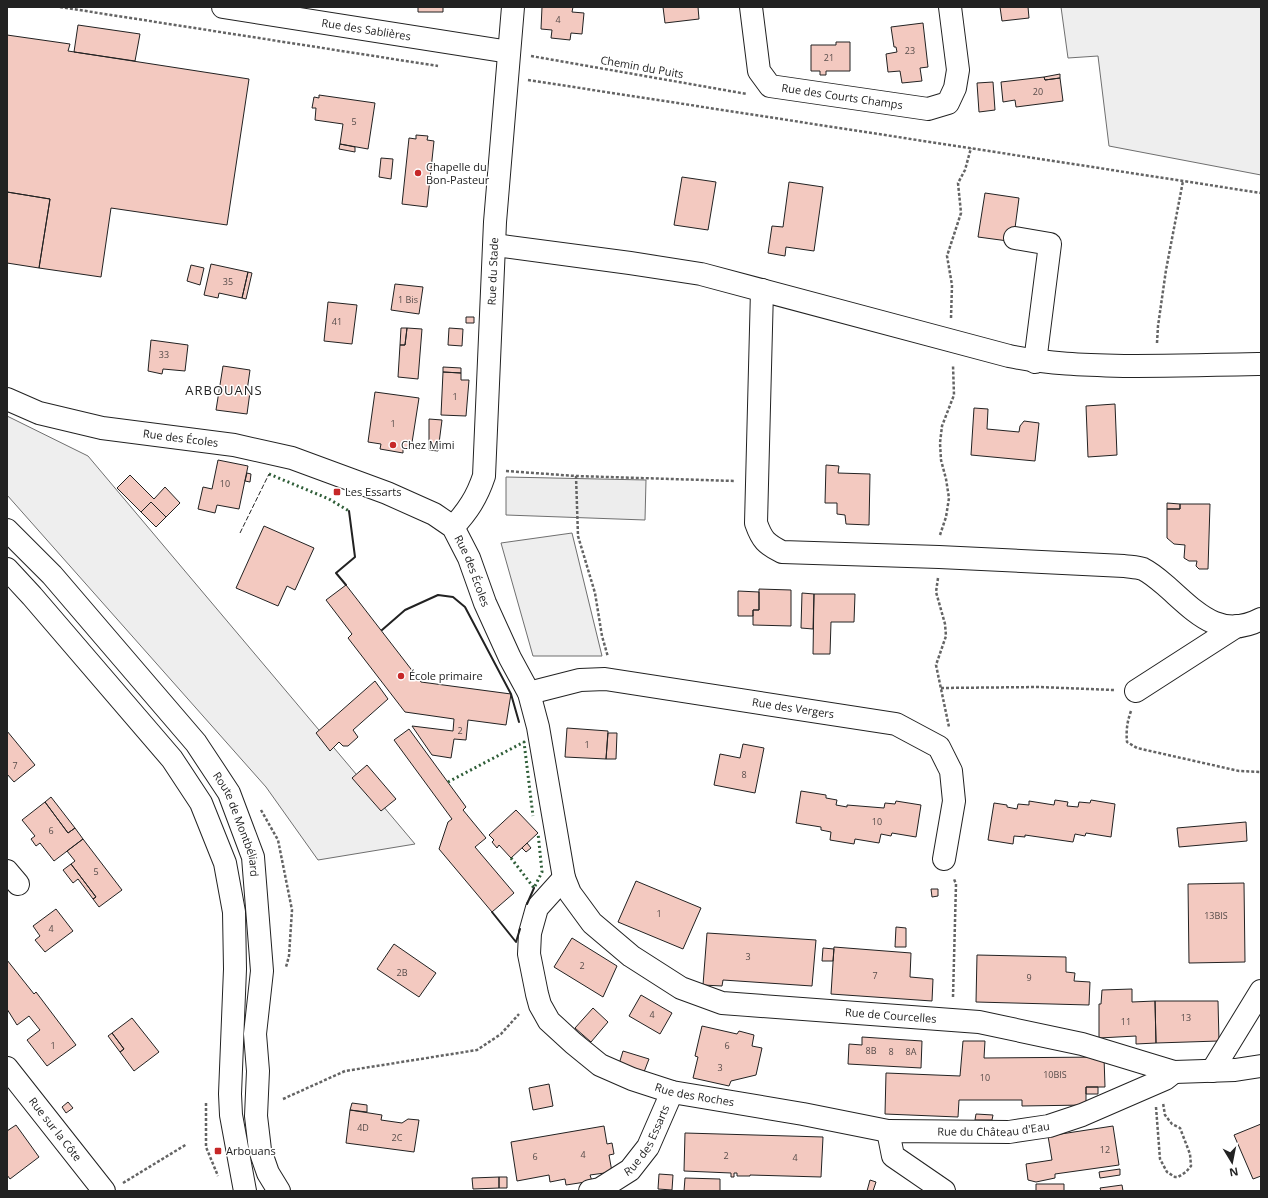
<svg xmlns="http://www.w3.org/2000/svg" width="1268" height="1198" font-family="'Open Sans',sans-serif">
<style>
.green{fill:#eee;stroke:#6f6f6f}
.parking{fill:#ededed;stroke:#6f6f6f}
.building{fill:#f3c9c0;stroke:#222}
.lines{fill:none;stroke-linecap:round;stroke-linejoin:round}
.minor-casing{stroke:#222;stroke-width:24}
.major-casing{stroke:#222;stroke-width:24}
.path{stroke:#646464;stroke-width:2.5;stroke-dasharray:3 2;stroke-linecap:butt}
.minor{stroke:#fff;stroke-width:22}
.major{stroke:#fff;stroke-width:22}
.hedge{stroke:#2f5e38;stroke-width:3;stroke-dasharray:2 3;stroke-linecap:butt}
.fence{stroke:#222;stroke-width:1;stroke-dasharray:5 2;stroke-linecap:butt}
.wall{stroke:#222;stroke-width:2}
.poi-dot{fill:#c62828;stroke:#fff;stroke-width:1.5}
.labels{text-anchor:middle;stroke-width:3;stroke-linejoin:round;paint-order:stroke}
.number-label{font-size:9px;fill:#564c4a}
.street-label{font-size:11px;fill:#222;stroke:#fff}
.poi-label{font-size:11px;fill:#222;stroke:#fff;text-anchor:start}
.quarter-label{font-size:13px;letter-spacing:1px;fill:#222;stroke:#fff}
</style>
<rect width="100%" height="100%" fill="#fff"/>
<path class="green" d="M1061 7H1261V175L1109 146 1098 56 1068 58Z
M7 416 88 456 415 844 318 860 266 787 7 495Z
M572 533 602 656H533L501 543Z"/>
<path class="parking" d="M506 477 646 480 645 520 506 515Z"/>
<path class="building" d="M418 7H443V12H418Z
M542 7H573L572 12 584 13 582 34 571 33 570 40 551 38 552 30 541 29Z
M663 7H698L699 19 665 23Z
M1000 7H1028L1029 18 1002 21Z
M923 23 928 67 920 68 922 81 902 83 900 71 888 72 886 54 897 52 896 47H894L891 27Z
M78 25 140 34 135 61 74 52Z
M7 35 70 44 68 51 249 79 227 225 111 208 101 277 39 268 50 199 7 192Z
M836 42H850V71H826V75H820V71H811V45H836Z
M1060 74V78L1045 80 1044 77Z
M1044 77 1045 80 1060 78 1063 101 1016 107 1015 100 1003 102 1001 82Z
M993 82 995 110 979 112 977 83Z
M319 95 375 103 368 149 340 144 343 124 315 120 316 108H312L314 97 319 98Z
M416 135 428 136 427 140 434 141 427 207 402 204 409 138 416 139Z
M340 144 355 147V152L339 149Z
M381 158 393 159 391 179 379 177Z
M682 177 716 182 708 230 674 225Z
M789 182 823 187 814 251 786 247 785 256 768 253 772 226 783 227Z
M7 192 50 199 39 268 7 263Z
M985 193 1019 198 1015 228 1010 229 1008 241 978 237Z
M211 264 248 272 242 298 219 293 218 298 204 295Z
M191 265 204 268 200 285 187 281Z
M248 272 252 273 246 299 242 298Z
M395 284 423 287 419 314 391 310Z
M328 302 357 305 352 344 324 341Z
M466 317H474V323H466Z
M401 328H407L405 345H400Z
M407 328 422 329 418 379 398 377 400 345H405Z
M449 328 463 329 462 346 448 345Z
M151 340 188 345 185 371 163 369 162 374 148 371Z
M223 366 250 370 247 391 250 392 247 414 216 410Z
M443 367 461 368V373L443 372Z
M443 372 461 373V380H469L466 416 441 415Z
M375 392 419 398 411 449 403 448V453L380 449 381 444 368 442Z
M1115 404 1117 455 1088 457 1086 406Z
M974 408 988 409 987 429 1019 432 1020 426 1024 421 1039 423 1035 461 971 455Z
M429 419 442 420 438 451 429 450Z
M218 460 248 466 239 509 217 505 215 513 198 509 203 487 212 489Z
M826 465 839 466 838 473 870 474 869 525 846 524 845 515 837 514V503H825Z
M247 473 251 474 250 482 245 481Z
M130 475 154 499 165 487 180 503 166 517 151 502 141 512 117 488Z
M151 502 166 517 156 527 141 512Z
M1167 503 1180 504V509H1167Z
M1180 504H1210L1208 569H1199L1196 566 1197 561H1189L1184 558 1185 545 1174 544 1167 538V509H1180Z
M264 526 314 548 295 590 287 586 278 606 236 588Z
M346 585 421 682 511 694 506 725 468 720 466 740 454 739 451 758 432 755 412 726 453 731 454 719 405 712 348 638 352 634 326 600Z
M759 589 791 590V626L753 625V610H759Z
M738 591 759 592V610H753V616H738Z
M802 593 814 594 813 629 801 628Z
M814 594H855L854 622H831L830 654H813Z
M375 681 388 699 353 730 358 737 348 746H343L339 742 330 751 316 733Z
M567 728 608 731 606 759 565 757Z
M409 729 466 807 463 810 486 838 475 847 514 893 492 912 439 849 448 822 452 819 394 740Z
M7 731 35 765 14 782 7 774Z
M608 733H617L616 759H606Z
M743 744 764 748 755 793 714 785 720 754 740 758Z
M367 765 396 799 381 811 352 778Z
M801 791 826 795V798L837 800 836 805 847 807V805L884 808 885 803 895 804 896 801 921 805 916 837 892 833 891 836 881 834 879 843 855 839 854 844 830 840 831 832 821 830V827L796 823Z
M51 797 75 828 68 833 45 802Z
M1055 800 1068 802 1067 806 1078 807 1079 802 1090 803 1091 800 1115 804 1111 837 1086 833 1085 836 1075 834 1073 842 1025 835V837L1014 836 1013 844 988 840 994 803 1007 805V807L1017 809 1018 804 1029 805V801L1054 805Z
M45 802 68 833 75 828 83 839 54 861 40 843 36 846 31 839 35 836 22 820Z
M516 810 538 833 511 858 499 845 497 848 492 842 494 840 489 835Z
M1246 822 1247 841 1179 847 1177 828Z
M83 839 122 890 99 907 93 899 96 897 71 864 75 861 67 851Z
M527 843 531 848 526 852 522 848Z
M71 864 96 897 93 899 78 879 73 883 63 870Z
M636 881 701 908 683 949 618 922Z
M1244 883 1245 962 1189 963 1188 884Z
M931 889H938V896L932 897Z
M56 909 73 931 45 952 35 940 40 936 33 926Z
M896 927 906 928V947H895Z
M707 933 816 940 812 986 723 980 722 986 703 985Z
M572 938 617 966 603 997 554 967Z
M394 944 436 973 419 997 377 969Z
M834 947 911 953 910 977 933 979 932 1001 831 994Z
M823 948 834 949 833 961H822Z
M977 955 1066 957V972L1075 973 1074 981 1090 982 1089 1005 976 1002Z
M7 960 34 994 36 992 76 1045 47 1066 27 1040 40 1030 29 1016 17 1025 7 1009Z
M1132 989V1002L1155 1001 1156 1043 1136 1044V1036L1099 1038V1004H1101L1102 990Z
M641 995 672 1013 660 1034 629 1016Z
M1155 1001H1218L1219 1041 1156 1043Z
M593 1008 608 1022 591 1042 575 1028Z
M132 1018 159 1052 134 1071 120 1052 124 1049 112 1033Z
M702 1026 737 1034 739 1031 754 1035 752 1046 762 1048 756 1075 731 1081 729 1086 693 1078 698 1057 695 1056Z
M112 1033 124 1049 120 1052 108 1036Z
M862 1037 922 1041 921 1068 848 1064 849 1044 862 1045Z
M963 1041H985L984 1058 1104 1057 1105 1087H1086V1105L1022 1106V1100H959L958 1117 885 1114 886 1073 960 1076Z
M623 1051 649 1059 644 1072 619 1064Z
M549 1084 553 1106 533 1110 529 1088Z
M1086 1087H1098V1094H1086Z
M68 1102 73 1108 66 1113 62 1107Z
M352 1103 367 1105V1112L350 1110Z
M350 1110 382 1115 381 1120 402 1123 408 1119 419 1120 414 1152 346 1143Z
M976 1114 993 1115 992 1120H975Z
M1261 1124V1176L1253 1179 1234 1135Z
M16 1125 39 1157 10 1179 7 1175V1131Z
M604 1126 607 1144 612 1143 614 1154 609 1155 612 1172 590 1175 592 1181 566 1185 565 1179 550 1182 549 1175 517 1181 511 1142Z
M1113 1126 1119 1165 1055 1174V1178L1036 1182 1028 1180 1026 1164 1052 1160 1048 1136Z
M685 1133 823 1137 821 1177 750 1175V1176H737V1173H734V1177H731V1173L684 1171Z
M1120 1169V1175L1100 1178 1099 1172Z
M659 1174 673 1175 672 1190 658 1189Z
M499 1177V1188L473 1189 472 1178Z
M499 1177H507V1188H499Z
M685 1178 720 1179V1191H684Z
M870 1180 876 1182 873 1191H867Z
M1036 1184H1064V1191H1036Z
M1122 1185 1123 1191H1101L1100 1188Z"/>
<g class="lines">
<g class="minor-casing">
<g id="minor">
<path id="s1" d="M223 7 509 52"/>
<path id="s2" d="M751 7 759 71 770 86 928 109 948 103 955 88 958 70 950 7"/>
<path d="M1015 238 1050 244 1035 362"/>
<path d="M495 245 630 263 701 274 1009 356C1048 364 1085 365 1124 366 1170 366 1215 365 1261 364"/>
<path d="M762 290 756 523C762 540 766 544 782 552L939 557 1124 566C1130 567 1137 567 1143 569 1151 573 1158 579 1165 585 1195 611 1219 641 1261 619"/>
<path id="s3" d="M7 399 39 413 102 428 234 445 292 458 387 493 434 514 453 527 469 558 485 603 510 658 529 693 538 727 564 878 570 893 592 923 631 956 681 988 722 1003 979 1022 1082 1044 1174 1072 1235 1070 1261 1066"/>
<path id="s4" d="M453 527C468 511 477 497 484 476L495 222 513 7"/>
<path d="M1136 691 1237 626"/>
<path id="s5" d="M529 693 580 680 605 679 896 724 939 747 951 771 954 801 944 859"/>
<path d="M7 871 18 884"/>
<path id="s6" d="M564 878 537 908 530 933 529 954 537 994 540 1005 549 1021 573 1043 600 1065 632 1079 672 1092 803 1114 888 1131"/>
<path id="s7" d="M7 1068 104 1191"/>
<path d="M1212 1071 1261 991"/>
<path id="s8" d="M590 1191 600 1189 630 1170 648 1147 672 1092"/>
<path id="s9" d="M944 1191 893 1156 888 1131 1009 1132 1049 1126 1082 1115 1165 1079 1174 1072"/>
</g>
</g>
<g class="major-casing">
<g id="major">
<path id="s10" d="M7 530 52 575 196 743 229 793 253 857 262 971 255 1034 258 1071 256 1116 260 1150 268 1173 279 1191"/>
<path d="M7 569 32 596 172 759 201 803 225 863 234 912 235 969 230 1094 231 1115 245 1191"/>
</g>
</g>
<path class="path" d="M60 7 438 66
M531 56 747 94
M528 80 1261 193
M951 318 952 285 947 256 961 213 958 183 965 170 971 148
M1157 343 1158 326 1166 270 1183 181
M506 471 576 476 735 481
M576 476 578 536 595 593 602 636 608 657
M940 535 946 517 949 498 946 479 941 460 940 443 942 426 954 395 953 365
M938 578 936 592 945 624 946 636 936 665 949 727
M941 688 1039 687 1114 690
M1131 711C1127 722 1126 731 1127 742L1137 748 1239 771 1261 772
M261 810 278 840 292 910 289 956 286 967
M953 997 956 884 954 879
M283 1099 345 1071 477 1050 501 1034 519 1014
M206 1103V1147L218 1176
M1156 1107 1160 1159 1167 1172 1175 1177H1178L1186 1172 1191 1166 1190 1154 1180 1128 1172 1124 1165 1115 1163 1103
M123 1183 187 1144"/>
<use href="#minor" class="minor"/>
<use href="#major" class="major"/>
<path class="hedge" d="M269 474 329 499 349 511
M448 782 524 742 533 816
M511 858 534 888 542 872 538 833"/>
<path class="fence" d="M240 533 269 474"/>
<path class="wall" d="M346 585 336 573 355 557 349 511
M382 630 405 610 438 595 453 597 465 607 511 694 519 722
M527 904 534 888
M492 912 516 942 520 929"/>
</g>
<g class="poi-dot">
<circle cx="418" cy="173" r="4"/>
<circle cx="393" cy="445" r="4"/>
<rect x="333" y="488" width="8" height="8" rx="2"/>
<circle cx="401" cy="676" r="4"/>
<rect x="214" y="1147" width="8" height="8" rx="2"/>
</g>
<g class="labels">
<g class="number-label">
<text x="558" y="23">4</text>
<text x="910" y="54">23</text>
<text x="829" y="61">21</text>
<text x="1038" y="95">20</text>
<text x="354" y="125">5</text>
<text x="228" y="285">35</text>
<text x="408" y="303">1 Bis</text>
<text x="337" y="325">41</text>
<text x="164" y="358">33</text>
<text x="455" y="400">1</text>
<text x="393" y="427">1</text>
<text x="225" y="487">10</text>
<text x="460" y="734">2</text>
<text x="587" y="748">1</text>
<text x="15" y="769">7</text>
<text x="744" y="778">8</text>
<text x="877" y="825">10</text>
<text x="51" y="834">6</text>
<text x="96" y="875">5</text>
<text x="659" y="917">1</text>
<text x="1216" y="919">13BIS</text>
<text x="51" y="932">4</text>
<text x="748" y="960">3</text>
<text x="582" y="969">2</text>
<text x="402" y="976">2B</text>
<text x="875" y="979">7</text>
<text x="1029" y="981">9</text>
<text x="652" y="1018">4</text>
<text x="1186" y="1021">13</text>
<text x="1126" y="1025">11</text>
<text x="53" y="1049">1</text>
<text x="727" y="1049">6</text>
<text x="871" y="1054">8B</text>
<text x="891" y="1055">8</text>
<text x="911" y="1055">8A</text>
<text x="720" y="1071">3</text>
<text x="1055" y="1078">10BIS</text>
<text x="985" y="1081">10</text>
<text x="363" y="1131">4D</text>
<text x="397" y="1141">2C</text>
<text x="1105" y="1153">12</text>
<text x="583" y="1158">4</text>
<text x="726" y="1159">2</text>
<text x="535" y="1160">6</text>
<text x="795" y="1161">4</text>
</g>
<g class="street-label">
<text dy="4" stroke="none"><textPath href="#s1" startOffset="145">Rue des Sablières</textPath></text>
<text transform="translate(642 67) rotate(10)" y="4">Chemin du Puits</text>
<text dy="4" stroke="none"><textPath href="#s2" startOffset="156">Rue des Courts Champs</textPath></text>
<text dy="4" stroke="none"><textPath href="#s4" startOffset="265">Rue du Stade</textPath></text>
<text dy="4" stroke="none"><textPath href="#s3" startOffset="179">Rue des Écoles</textPath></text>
<text dy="4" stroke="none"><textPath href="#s3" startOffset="516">Rue des Écoles</textPath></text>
<text dy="4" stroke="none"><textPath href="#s5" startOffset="268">Rue des Vergers</textPath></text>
<text dy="4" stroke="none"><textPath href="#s10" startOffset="377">Route de Montbéliard</textPath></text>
<text dy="4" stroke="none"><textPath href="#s3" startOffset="1216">Rue de Courcelles</textPath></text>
<text dy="4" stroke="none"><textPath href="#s6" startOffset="325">Rue des Roches</textPath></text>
<text dy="4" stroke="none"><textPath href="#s9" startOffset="193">Rue du Château d'Eau</textPath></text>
<text dy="4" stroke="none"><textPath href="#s7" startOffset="78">Rue sur la Côte</textPath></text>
<text dy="4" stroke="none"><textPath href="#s8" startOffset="80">Rue des Essarts</textPath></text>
</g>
<g class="poi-label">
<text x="426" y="171">Chapelle du<tspan x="426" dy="13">Bon-Pasteur</tspan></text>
<text x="401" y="449">Chez Mimi</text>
<text x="345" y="496">Les Essarts</text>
<text x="409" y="680">École primaire</text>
<text x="226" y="1155">Arbouans</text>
</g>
<g class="quarter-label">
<text x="224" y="395">ARBOUANS</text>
</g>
</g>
<rect width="1268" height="1198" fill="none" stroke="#222222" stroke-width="16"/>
<g transform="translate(1232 1162) rotate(170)" stroke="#ffffff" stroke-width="3" paint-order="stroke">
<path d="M0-3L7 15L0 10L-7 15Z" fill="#222222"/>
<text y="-6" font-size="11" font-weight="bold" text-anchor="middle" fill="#222222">N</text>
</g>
</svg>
